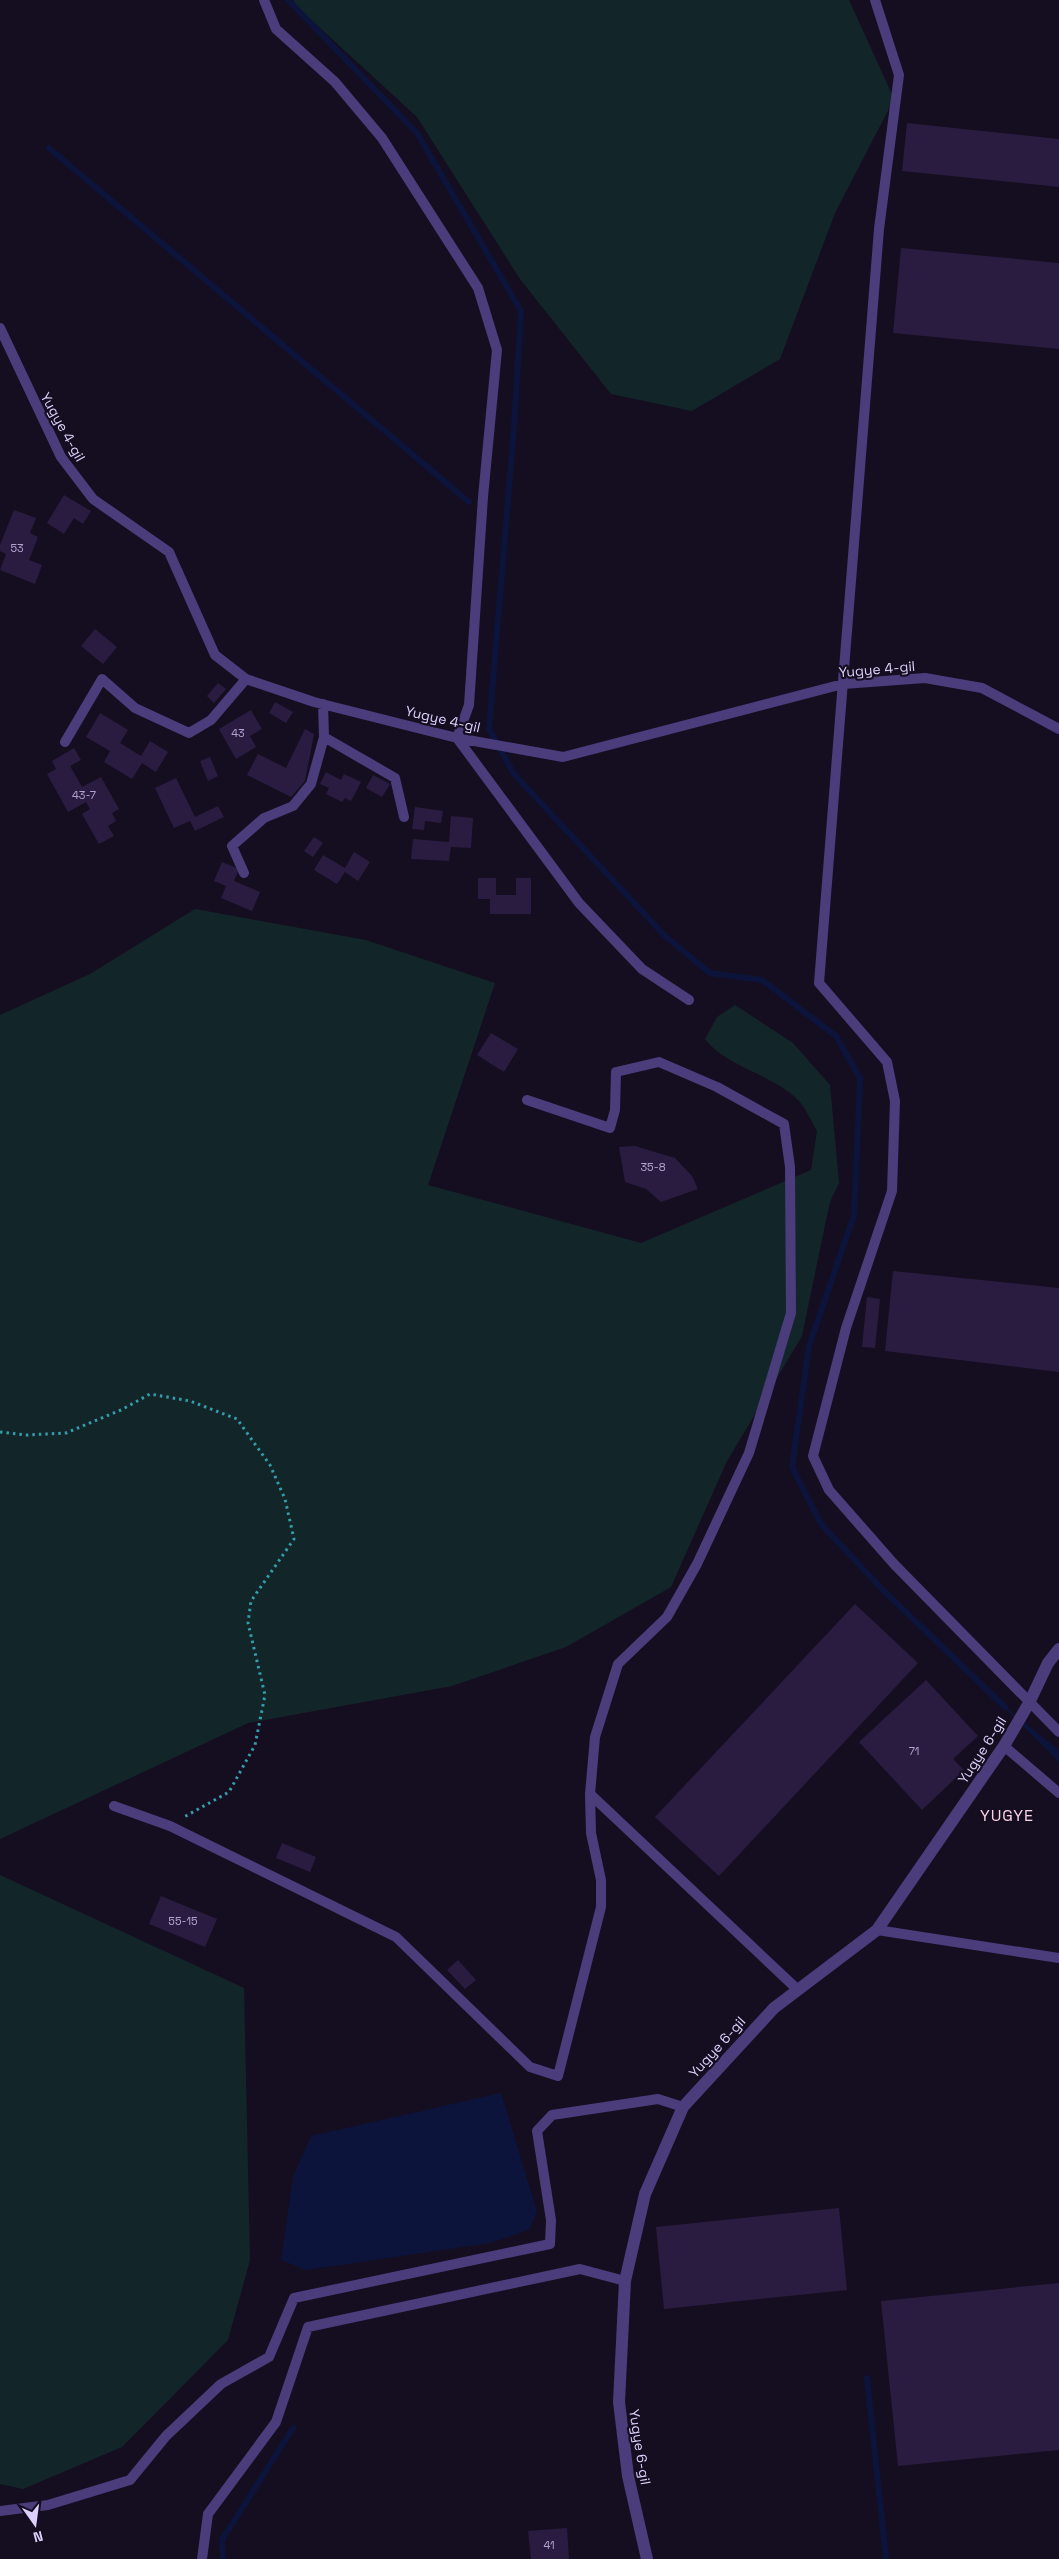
<svg xmlns="http://www.w3.org/2000/svg" width="1059" height="2559" font-family="'Space Grotesk',sans-serif">
<style>
.green{fill:#12262a}
.water{fill:#0c143b}
.lines{fill:none;stroke-linecap:round;stroke-linejoin:round}
.stream{stroke:#0c143b;stroke-width:6}
.building{fill:#2a1c40}
.path{stroke:#359cab;stroke-width:3;stroke-dasharray:2.5 4;stroke-linecap:butt}
.lane{stroke:#4b3c7c;stroke-width:10}
.street{stroke:#4b3c7c;stroke-width:12}
.labels{text-anchor:middle;stroke-width:4.5;stroke-linejoin:round;paint-order:stroke}
.number-label{font-size:11px;fill:#b1a3cd}
.street-label{font-size:14px;fill:#ded0fc;stroke:#150e20}
.quarter-label{font-size:16px;letter-spacing:1px;fill:#fcd2e5;stroke:#150e20}
</style>
<rect width="100%" height="100%" fill="#150e20"/>
<path class="green" d="M294 0H849L894 99 835 213 780 359 692 411 611 394 520 279 417 117 295 5Z
M195 909 366 940 495 983 428 1185 641 1243 811 1170 817 1131C811 1121 805 1106 796 1098 769 1073 727 1067 705 1039L717 1017 735 1005 793 1043 830 1085 839 1183 830 1202 825 1225 802 1336 727 1461 671 1587 566 1647 452 1686 248 1723 0 1839V1015L90 974Z
M0 1875 244 1988 250 2260 228 2340 122 2447 23 2489 0 2484Z"/>
<path class="water" d="M998 1701 1059 1750V1762Z
M501 2093 537 2211 529 2230 490 2243 306 2270 281 2260 293 2177 311 2136Z"/>
<g class="lines">
<path class="stream" d="M288 0 417 133 521 311 514 427 489 729 514 774 665 936 710 973 762 980 836 1036 860 1078 854 1215 809 1346 792 1467 821 1524 883 1590 1005 1707
M49 148 469 502
M867 2378 886 2559
M223 2559 222 2540 293 2428"/>
</g>
<path class="building" d="M907 123 1059 139V187L902 171Z
M901 248 1059 263V349L893 333Z
M64 495 91 511 83 524 74 518 64 534 47 523Z
M14 510 36 518 30 533 38 537 29 560 42 565 35 584 0 570 6 554 0 551V545Z
M95 629 117 647 103 664 81 646Z
M218 683 226 689 214 703 207 696Z
M275 702 293 712 286 723 269 713Z
M251 710 262 729 250 736 256 747 236 759 219 729Z
M100 713 128 730 120 743 141 756 150 741 168 752 156 772 142 763 132 779 104 762 110 751 86 737Z
M305 729 314 734 305 781 291 797 247 775 258 754 286 768Z
M74 748 81 760 70 766 82 787 101 777 119 809 112 813 116 821 108 826 114 836 99 844 82 814 90 809 86 802 68 812 47 774 56 769 52 761Z
M210 757 218 776 208 781 200 761Z
M326 772 341 780 344 774 361 782 351 801 345 798 342 802 326 794 329 788 320 784Z
M373 775 390 784 382 797 366 788Z
M176 778 195 817 218 806 224 817 195 831 190 821 174 828 155 788Z
M415 807 443 811 441 823 425 821 424 830 412 829Z
M451 816 473 818 471 848 451 847 449 861 411 859 413 839 449 842Z
M314 837 323 843 313 857 304 851Z
M354 852 370 862 358 881 345 872 337 884 314 870 323 855 345 868Z
M222 862 239 869 234 881 260 892 252 911 221 898 226 886 214 881Z
M478 878H496V895H516V878H531V914H490V899H478Z
M491 1033 518 1049 504 1072 477 1055Z
M635 1146 675 1158 692 1176 698 1189 661 1202 646 1189 625 1182 619 1147Z
M893 1271 1059 1288V1372L885 1351Z
M867 1297 880 1299 875 1348 862 1347Z
M855 1604 918 1663 719 1876 655 1817Z
M926 1680 978 1736 953 1759 964 1770 922 1810 859 1742Z
M282 1843 316 1857 310 1872 276 1858Z
M161 1896 217 1919 205 1947 149 1924Z
M458 1960 476 1980 465 1989 447 1970Z
M839 2208 847 2290 664 2309 656 2227Z
M1059 2283V2450L898 2466 881 2301Z
M567 2528 569 2559H531L528 2531Z"/>
<g class="lines">
<path class="path" d="M0 1432 26 1435 66 1433 121 1410 150 1394 190 1401 237 1419 270 1465 285 1499 294 1539 251 1601 248 1623 265 1695 255 1745 229 1792 184 1817"/>
<path class="lane" d="M264 0 276 29 335 82 382 138 478 288 497 350 483 497 469 705 457 738
M875 0 899 75 879 229 819 983 887 1062 895 1101 892 1191 846 1328 813 1456 829 1490 894 1564 1059 1732
M0 328 61 457 93 499 169 552 215 655 246 679 314 702 457 738 563 757 843 684 925 678 982 688 1059 729
M324 737 395 778 404 817
M457 738 579 903 642 969 689 1000
M65 742 102 679 135 708 189 733 211 720 246 679
M244 873 232 846 264 818 293 806 311 784 324 737 323 704
M1004 1746 1059 1793
M590 1794 798 1990
M114 1806 170 1826 396 1937 530 2067 558 2076 601 1907V1880L591 1833 590 1794 595 1737 618 1664 667 1617 697 1564 749 1453 791 1313 790 1167 784 1124 717 1087 659 1062 616 1072 615 1110 610 1128 527 1100
M877 1930 1059 1958
M0 2511 48 2505 130 2480 166 2436 221 2384 269 2357 294 2298 550 2244 551 2220 537 2131 552 2115 658 2099 683 2107
M202 2559 208 2514 276 2422 308 2327 580 2269 625 2281"/>
<path class="street" d="M647 2559 628 2476 619 2402 625 2281 645 2194 683 2107 774 2008 877 1930 1004 1746 1029 1703 1048 1663 1059 1649"/>
</g>
<g class="labels">
<g class="number-label">
<text x="17" y="552">53</text>
<text x="238" y="737">43</text>
<text x="84" y="799">43-7</text>
<text x="653" y="1171">35-8</text>
<text x="914" y="1755">71</text>
<text x="183" y="1925">55-15</text>
<text x="549" y="2549">41</text>
</g>
<g class="street-label">
<text transform="translate(63 427) rotate(61)" y="5">Yugye 4-gil</text>
<text transform="translate(877 669) rotate(-5)" y="5">Yugye 4-gil</text>
<text transform="translate(443 719) rotate(13)" y="5">Yugye 4-gil</text>
<text transform="translate(982 1750) rotate(-57)" y="5">Yugye 6-gil</text>
<text transform="translate(717 2047) rotate(-48)" y="5">Yugye 6-gil</text>
<text transform="translate(640 2447) rotate(81)" y="5">Yugye 6-gil</text>
</g>
<g class="quarter-label">
<text x="1007" y="1821">YUGYE</text>
</g>
</g>
<g transform="translate(35 2524) rotate(166)" stroke="#150e20" stroke-width="4" paint-order="stroke">
<path d="M0-4L9 19L0 12L-9 19Z" fill="#ded0fc"/>
<text y="-8" font-size="14" font-weight="bold" text-anchor="middle" fill="#ded0fc">N</text>
</g>
</svg>
